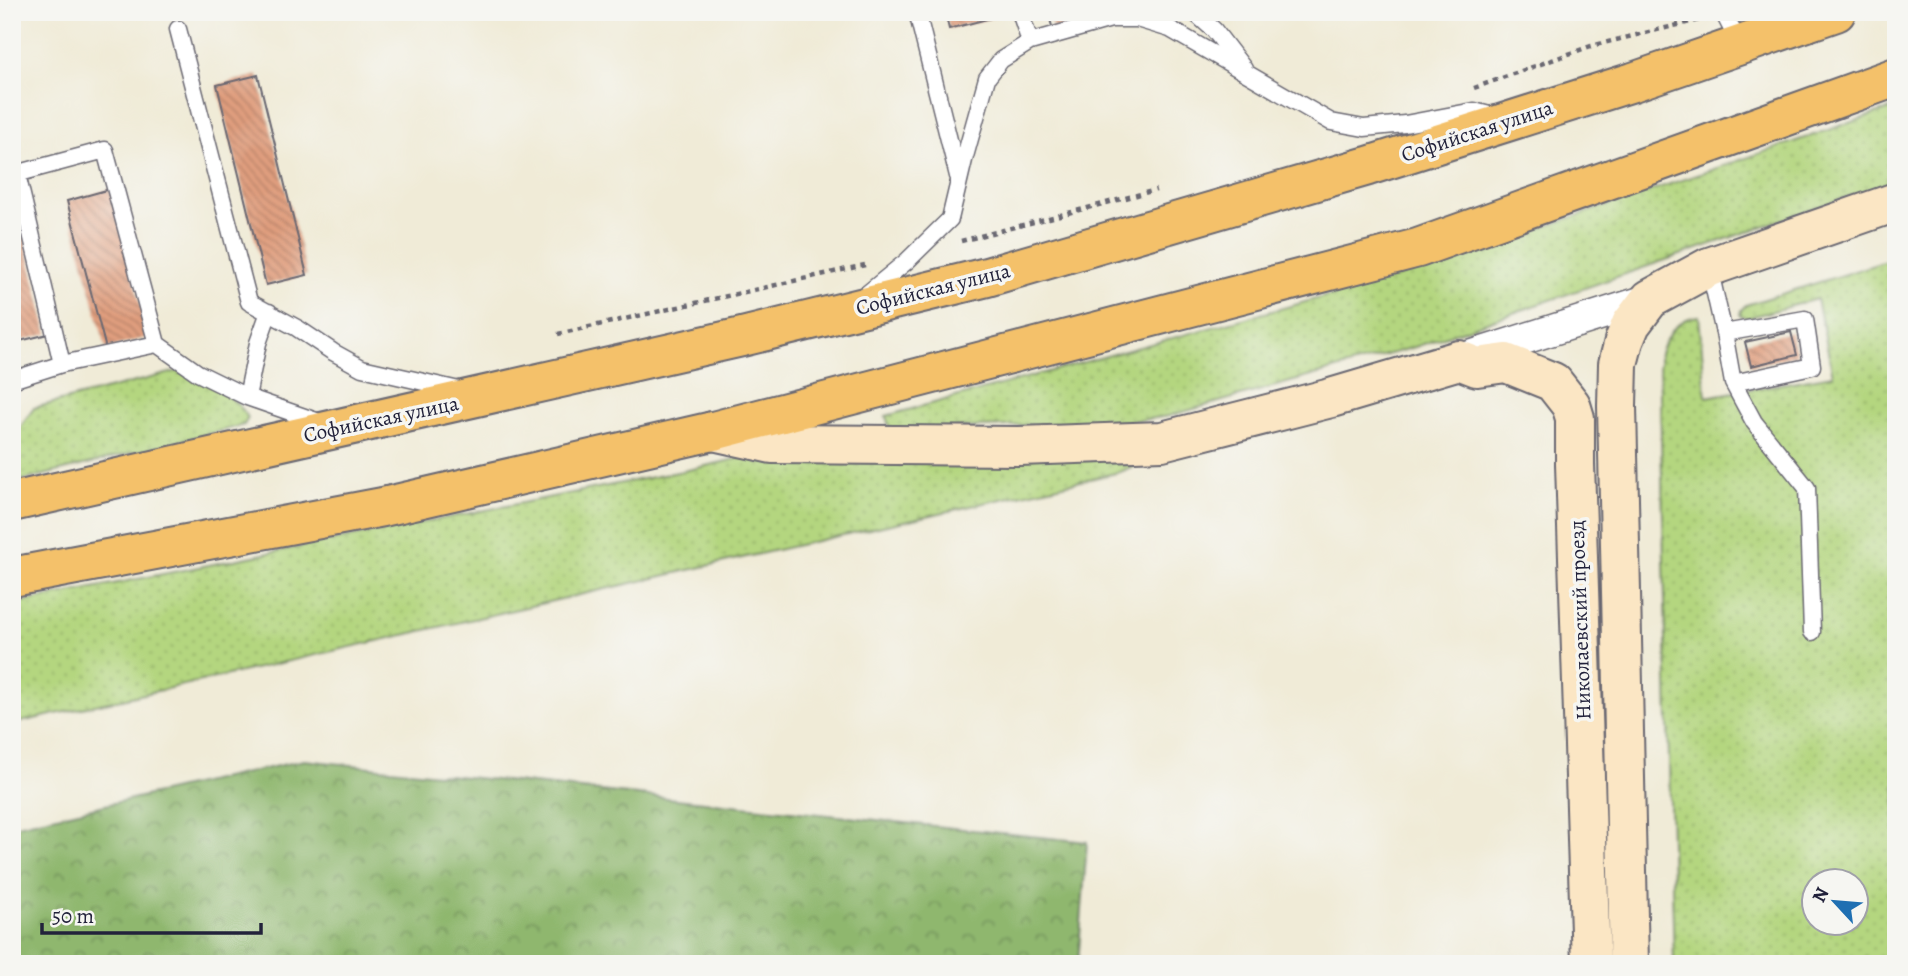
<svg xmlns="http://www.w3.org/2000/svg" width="1908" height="976" font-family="Alegreya,serif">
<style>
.grass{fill:url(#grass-dots);stroke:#6b7c5d;stroke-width:2;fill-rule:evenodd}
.forest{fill:url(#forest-crowns);stroke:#586c54;stroke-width:2}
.building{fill:url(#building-back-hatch)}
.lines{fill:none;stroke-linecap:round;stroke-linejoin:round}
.lane-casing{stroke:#6a6872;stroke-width:19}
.street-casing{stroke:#6a6872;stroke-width:33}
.secondary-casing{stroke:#6a6872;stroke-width:42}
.primary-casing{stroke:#6a6872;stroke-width:42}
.path{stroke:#6a6872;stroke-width:4.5;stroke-dasharray:5 5;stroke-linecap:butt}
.lane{stroke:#fff;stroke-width:16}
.street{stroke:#fff;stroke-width:30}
.secondary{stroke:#fbe6c4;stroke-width:38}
.primary{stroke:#f4c16b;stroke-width:38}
.labels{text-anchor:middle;stroke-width:7;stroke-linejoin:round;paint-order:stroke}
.street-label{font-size:21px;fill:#22223b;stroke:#f6f6f2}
</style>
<defs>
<pattern id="grass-dots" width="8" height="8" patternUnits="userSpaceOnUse" patternTransform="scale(1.75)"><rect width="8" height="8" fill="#b4d67f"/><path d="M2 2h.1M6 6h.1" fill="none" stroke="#9ab76f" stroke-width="1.8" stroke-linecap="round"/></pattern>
<pattern id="forest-crowns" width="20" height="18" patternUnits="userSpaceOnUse" patternTransform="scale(1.75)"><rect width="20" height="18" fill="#8fb76e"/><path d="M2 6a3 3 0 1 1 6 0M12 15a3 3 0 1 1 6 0" fill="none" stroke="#74945c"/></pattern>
<pattern id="building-back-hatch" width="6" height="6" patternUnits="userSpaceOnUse" patternTransform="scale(1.75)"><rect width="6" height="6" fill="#e09e7e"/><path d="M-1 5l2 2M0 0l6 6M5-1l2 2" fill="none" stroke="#b58068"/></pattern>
</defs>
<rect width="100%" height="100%" fill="#f6f6f2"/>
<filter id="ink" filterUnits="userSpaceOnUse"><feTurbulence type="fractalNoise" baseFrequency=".0143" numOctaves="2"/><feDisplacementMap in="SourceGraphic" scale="14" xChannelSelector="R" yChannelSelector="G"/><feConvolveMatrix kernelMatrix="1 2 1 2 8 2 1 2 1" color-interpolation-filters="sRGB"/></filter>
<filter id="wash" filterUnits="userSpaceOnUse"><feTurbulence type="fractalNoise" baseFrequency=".00686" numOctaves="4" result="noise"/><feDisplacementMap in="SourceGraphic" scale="28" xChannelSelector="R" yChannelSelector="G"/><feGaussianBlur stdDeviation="1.57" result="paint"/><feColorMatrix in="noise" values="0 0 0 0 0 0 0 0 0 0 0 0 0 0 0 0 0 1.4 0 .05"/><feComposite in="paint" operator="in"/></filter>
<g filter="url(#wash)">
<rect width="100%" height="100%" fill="#f0ebd7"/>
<path class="grass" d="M1896 107V180L1415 347 1169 416 1142 420 1095 423 890 430 886 416 1397 277Z
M1896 258V964H1674L1659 357C1664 339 1677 317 1699 316L1706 397 1833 375 1817 299 1747 318 1740 315 1741 310 1746 305ZM1814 881H1856V923H1814Z
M178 371C203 382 235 393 248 418L244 425 12 483V439L34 408Z
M1167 452 1120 472 12 724V604L688 470 754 455Z"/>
<path class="forest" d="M304 760 1087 842 1078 964H12V826Z"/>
<g id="blocks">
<path class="building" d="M945 12H1010V13L949 29Z
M1048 12H1090L1092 20 1053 30Z
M258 75 307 275 266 285 217 85Z
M110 189 149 337 106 349 67 201Z
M24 236 48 334 12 343V239Z
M1791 332 1797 355 1751 366 1745 342Z"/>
</g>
</g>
<g filter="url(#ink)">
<use href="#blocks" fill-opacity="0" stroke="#6a6872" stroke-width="2"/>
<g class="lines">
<g class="lane-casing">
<path id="lane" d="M917 12 958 176
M1020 12 1030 42
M1194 12 1214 30 1244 69
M1723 12 1740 45
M1111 19H1137L1170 29 1331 122 1364 128 1405 124 1474 111 1497 117
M178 29 249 302 297 328 333 352 362 368 459 390
M17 174 62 364
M12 175 105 150 157 344
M1709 267 1724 333 1733 383 1754 422 1807 488 1812 632
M863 297 907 261 950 219 964 160 987 78 1001 60 1030 42 1111 19 1109 12
M1724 333 1805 319 1812 366 1733 383
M12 380 62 364 157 344 198 373 247 397 322 423
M247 397 258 343 269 312"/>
</g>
<g class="street-casing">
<path id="street" d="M1470 356 1650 299"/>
</g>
<g class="secondary-casing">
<path id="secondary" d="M713 431 772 444 1019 446 1162 441 1331 398 1459 360 1477 367 1506 363 1553 382 1571 405 1575 418V464L1591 964
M1629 964 1617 406 1618 364 1624 341 1631 324 1650 299 1709 267 1896 202"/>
</g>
<g class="primary-casing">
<path id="primary" d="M12 502 742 337 987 277 1368 166 1633 82 1836 12
M12 577 383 507 713 431 1418 248 1896 77"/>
</g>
<path class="path" d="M1474 88 1591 46 1703 19
M961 241 1156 190
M558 334 865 265"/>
<use href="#lane" class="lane"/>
<use href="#street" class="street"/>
<use href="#secondary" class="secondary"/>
<use href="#primary" class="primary"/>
</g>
</g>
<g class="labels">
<g class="street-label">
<text transform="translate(1477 131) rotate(-18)" y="7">Софийская улица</text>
<text transform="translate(933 289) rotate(-14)" y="7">Софийская улица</text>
<text transform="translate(381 419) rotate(-12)" y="7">Софийская улица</text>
<text transform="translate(1580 620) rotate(-92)" y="7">Николаевский проезд</text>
</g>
</g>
<rect width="1908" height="976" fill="none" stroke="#f6f6f2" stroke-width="42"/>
<g transform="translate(1835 902) rotate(296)"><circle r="33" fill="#f6f6f2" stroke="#a1a1a9" stroke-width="2"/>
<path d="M0-5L12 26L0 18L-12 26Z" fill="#1f6fb2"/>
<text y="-10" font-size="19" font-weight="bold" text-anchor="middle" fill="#22223b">N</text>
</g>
<path d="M42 923v10h219v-10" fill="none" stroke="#22223b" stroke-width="3.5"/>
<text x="52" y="923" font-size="21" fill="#22223b" stroke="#f6f6f2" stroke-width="5" paint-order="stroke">50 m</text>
</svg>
